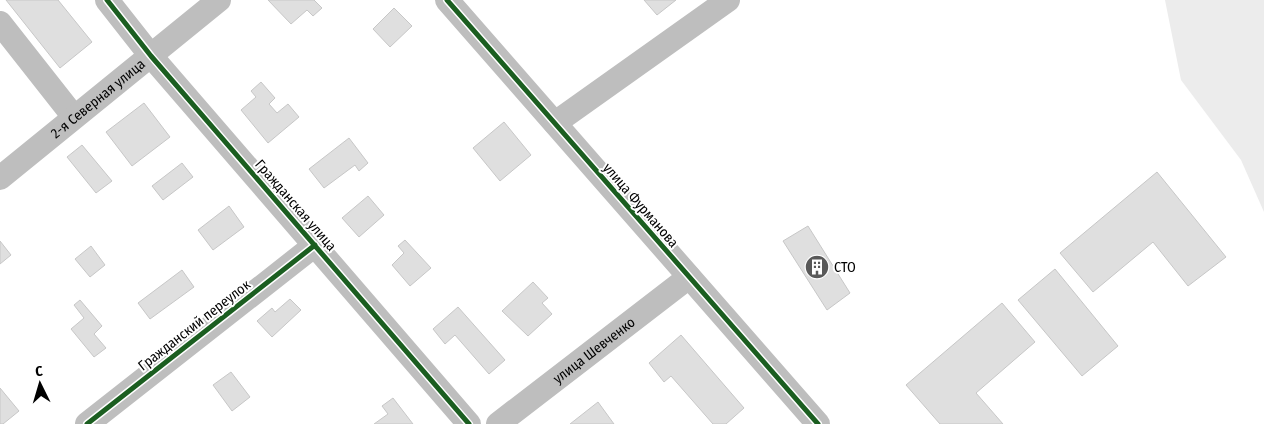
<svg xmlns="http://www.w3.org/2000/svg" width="1264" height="424" font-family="'Fira Sans Condensed',sans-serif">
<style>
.green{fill:#ececec}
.building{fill:#dfdfdf;stroke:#c7c7c7}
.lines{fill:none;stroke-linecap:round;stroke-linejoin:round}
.minor{stroke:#bebebe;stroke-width:24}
.cycleway-casing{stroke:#fff;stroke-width:8}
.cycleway{stroke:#1b5e20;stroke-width:5}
.labels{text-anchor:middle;stroke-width:4;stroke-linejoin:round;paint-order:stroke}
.street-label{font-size:14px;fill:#000;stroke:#fff}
.poi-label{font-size:14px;fill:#000;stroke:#fff;text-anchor:start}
</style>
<rect width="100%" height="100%" fill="#fff"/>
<path class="green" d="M1165 0H1264V212L1241 160 1181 80Z"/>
<path class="building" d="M6 0H58L92 42 60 68Z
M268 0H314L322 8 313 16 307 10 291 24Z
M644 0H676L657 15Z
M394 8 412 26 390 47 373 29Z
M261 82 275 98 269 104 277 113 288 104 299 117 268 143 241 110 256 97 251 91Z
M144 103 170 137 132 166 106 132Z
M504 122 531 155 500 181 473 148Z
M349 138 368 163 359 171 355 165 324 188 309 169Z
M82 145 112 181 96 193 67 157Z
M182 163 193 177 163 200 152 186Z
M1157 172 1226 257 1188 286 1153 242 1093 292 1060 253Z
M368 196 384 215 359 237 342 218Z
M229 206 244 227 213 250 198 230Z
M808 226 850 293 827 310 783 241Z
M405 240 431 268 410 286 392 265 404 253 398 246Z
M0 241 11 255 0 264Z
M91 246 105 265 90 277 75 259Z
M1055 269 1118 346 1082 376 1018 300Z
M182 270 194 287 150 319 138 303Z
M533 282 548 298 542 303 552 314 528 336 502 311Z
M290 299 301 310 272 337 257 321 272 308 275 312Z
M80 300 102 326 94 334 106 348 94 357 71 329 84 318 74 305Z
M1002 303 1035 342 976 393 1003 424H940L906 385Z
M458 307 505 360 489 374 455 335 445 344 433 329Z
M681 335 744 408 726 424H713L671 376 664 382 649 363Z
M231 372 250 397 232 411 213 385Z
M0 388 19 411 3 424H0Z
M393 398 413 424H374L388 414 382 406Z
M598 402 614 424H570Z"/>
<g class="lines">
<g class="minor">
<path d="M107 0 151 56 469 424"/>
<path d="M447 0 818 424"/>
<path d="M0 23 74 117"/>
<path d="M555 123 728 0"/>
<path id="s1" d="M0 178 219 0"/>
<path d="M87 424 315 245"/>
<path id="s2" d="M498 424 689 277"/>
</g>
<g class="cycleway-casing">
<path id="cycleway" d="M107 0 151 56 469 424
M447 0 818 424
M87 424 315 245"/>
</g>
<use href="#cycleway" class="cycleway"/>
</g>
<defs>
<g id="building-disc" transform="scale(1.25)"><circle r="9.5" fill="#595959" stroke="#fff"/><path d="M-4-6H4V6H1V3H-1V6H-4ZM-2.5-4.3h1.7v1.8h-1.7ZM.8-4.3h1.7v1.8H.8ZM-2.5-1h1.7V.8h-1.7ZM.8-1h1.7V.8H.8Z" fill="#fff"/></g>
</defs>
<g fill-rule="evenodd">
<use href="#building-disc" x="817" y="267"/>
</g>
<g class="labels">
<g class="street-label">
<text dy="5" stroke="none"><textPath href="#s1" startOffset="126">2-я Северная улица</textPath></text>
<text transform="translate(296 205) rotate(49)" y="5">Гражданская улица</text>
<text transform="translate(641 205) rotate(49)" y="5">улица Фурманова</text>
<text transform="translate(194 325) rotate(-38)" y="5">Гражданский переулок</text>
<text dy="5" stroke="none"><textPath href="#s2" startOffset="121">улица Шевченко</textPath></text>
</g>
<g class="poi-label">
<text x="834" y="272">СТО</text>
</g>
</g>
<g transform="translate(40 384) rotate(355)" stroke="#ffffff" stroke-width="4" paint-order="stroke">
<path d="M0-4L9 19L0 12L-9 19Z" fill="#000000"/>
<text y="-8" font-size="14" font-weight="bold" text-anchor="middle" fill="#000000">С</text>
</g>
</svg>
